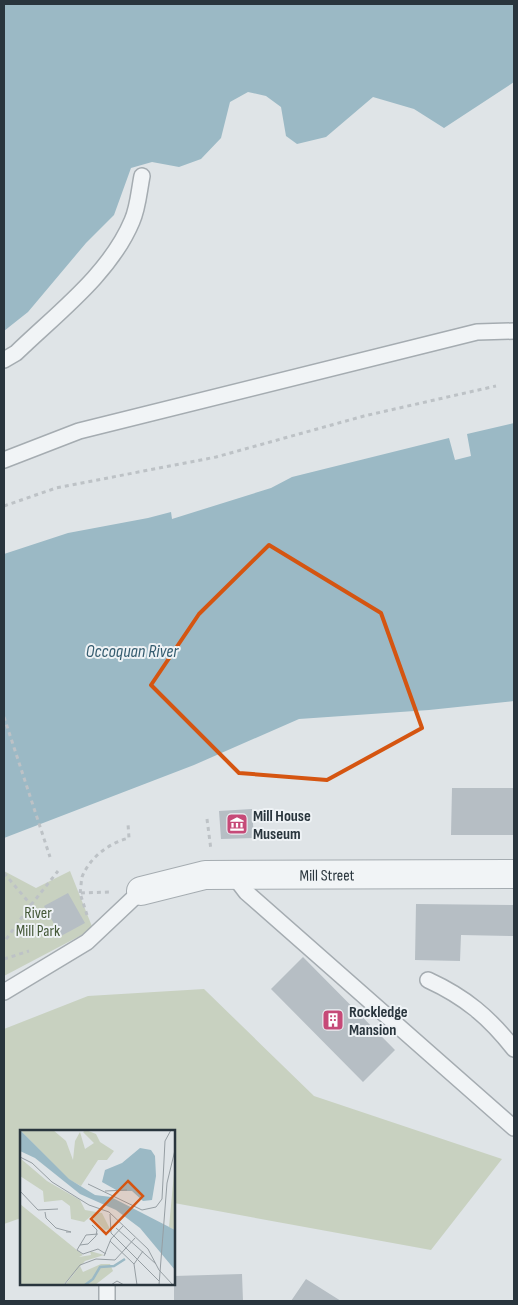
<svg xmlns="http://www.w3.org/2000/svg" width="518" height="1305" font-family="'Sofia Sans Condensed',sans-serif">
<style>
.green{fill:#c8d1c0}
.water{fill:#9bb9c5}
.building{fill:#b6bec4}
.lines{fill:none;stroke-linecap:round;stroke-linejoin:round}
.lane-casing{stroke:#a5acb1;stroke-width:18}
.street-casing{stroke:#a5acb1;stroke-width:30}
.path{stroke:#bdc2c6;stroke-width:3;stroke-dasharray:4 4;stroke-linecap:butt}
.lane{stroke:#f1f4f6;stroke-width:15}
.street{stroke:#f1f4f6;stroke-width:28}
.marked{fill:none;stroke:#d55511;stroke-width:4;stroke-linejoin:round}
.labels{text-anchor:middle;stroke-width:4;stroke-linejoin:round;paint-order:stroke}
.poi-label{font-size:16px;font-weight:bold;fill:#29353d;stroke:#eef2f5;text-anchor:start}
.street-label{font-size:16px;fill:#29353d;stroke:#eef2f5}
.park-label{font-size:16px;fill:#445837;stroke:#eef2f5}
.water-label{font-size:18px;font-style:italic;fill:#355c6f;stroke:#eef2f5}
.inset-river{fill:none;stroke:#9bb9c5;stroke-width:2.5}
.inset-road{fill:none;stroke:#969ea3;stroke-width:1}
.view{fill:#d55511;fill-opacity:0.15;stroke:#d55511;stroke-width:2.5}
.inset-edge{fill:none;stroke:#29353d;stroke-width:2.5}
</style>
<rect width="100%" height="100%" fill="#dfe4e7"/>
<path class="green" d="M4 871 36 888 70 871 93 929 4 976Z
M204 989 314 1096 502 1159 431 1250 174 1203V1131H21V1218L4 1224V1029L88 996Z"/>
<path class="water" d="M4 4H514V82L444 128 414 109 373 97 326 137 297 144 286 136 281 107 266 96 248 92 230 102 221 138 201 159 179 167 152 162 131 168 114 215 86 243 28 312 4 331Z
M514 423V701L429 710 299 719 194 765 4 838V554L68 533 148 518 171 512 172 519 271 488 292 477 449 438 455 460 471 456 467 434Z"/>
<path class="building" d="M452 788H514V835H451Z
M252 809 254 838 221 839 219 811Z
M68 893 85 923 61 936 44 906Z
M416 904 514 905V936L461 935 460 961 415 960Z
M303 957 395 1050 363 1082 271 989Z
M242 1274 243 1301H174V1276Z
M306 1279 341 1301H291Z"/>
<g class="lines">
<g class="lane-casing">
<path id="lane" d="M4 360 16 353C56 314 110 274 132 221 138 208 139 191 142 176
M4 460 79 431 477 332 514 331
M233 875 246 892 514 1128
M428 980C465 997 489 1017 514 1049
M4 992 87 942 141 891
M107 1284V1301"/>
</g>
<g class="street-casing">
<g id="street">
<path id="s1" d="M141 891 205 875 514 874"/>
</g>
</g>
<path class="path" d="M4 506 56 488 216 457 364 416 496 386
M4 717 50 857
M207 819 211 850
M4 873 31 905 4 942
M80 893C81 888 81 882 82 877 90 857 109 843 129 838L128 824
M31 905 58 871
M87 915 80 893 111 892
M4 959 29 951"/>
<use href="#lane" class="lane"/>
<use href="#street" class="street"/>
</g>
<path class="marked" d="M269 545 381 613 422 728 327 780 239 773 151 685 199 614Z"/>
<defs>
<g id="museum-square" transform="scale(1.125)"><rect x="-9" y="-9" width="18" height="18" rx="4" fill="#c64a78" stroke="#eef2f5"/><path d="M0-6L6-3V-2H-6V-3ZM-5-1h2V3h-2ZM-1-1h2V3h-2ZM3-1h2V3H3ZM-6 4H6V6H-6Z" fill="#fff"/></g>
<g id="building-square" transform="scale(1.125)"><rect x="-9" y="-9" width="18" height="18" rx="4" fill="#c64a78" stroke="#eef2f5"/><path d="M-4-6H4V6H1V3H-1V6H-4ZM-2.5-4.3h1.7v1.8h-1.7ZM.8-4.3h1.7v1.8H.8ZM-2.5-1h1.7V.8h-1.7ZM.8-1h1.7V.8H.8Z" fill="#fff"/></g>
</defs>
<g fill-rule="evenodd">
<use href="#museum-square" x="237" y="824"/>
<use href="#building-square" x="333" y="1020"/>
</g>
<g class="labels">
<g class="poi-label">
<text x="253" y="821">Mill House<tspan x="253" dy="18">Museum</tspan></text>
<text x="349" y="1017">Rockledge<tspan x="349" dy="18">Mansion</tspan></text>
</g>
<g class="street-label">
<text dy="6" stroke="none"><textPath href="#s1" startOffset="188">Mill Street</textPath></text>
</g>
<g class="park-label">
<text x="38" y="918">River<tspan x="38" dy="18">Mill Park</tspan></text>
</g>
<g class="water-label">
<text x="132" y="657">Occoquan River</text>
</g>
</g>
<g transform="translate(20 1130)">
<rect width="155" height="155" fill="#dfe4e7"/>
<path d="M0 0H33L46 11 53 30 55 11 60 2 65 19 74 13 63 2 66 0 76 4 80 12 94 21 87 30H78L61 56 48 49ZM0 28 27 51 60 70 65 80 82 83 90 99 85 100 71 86 64 92 51 89 50 76 42 70 24 72 23 61 0 46ZM155 33V100L149 97ZM0 74 63 125 59 127 71 125 70 121 84 125 65 131 43 155H0ZM81 134H90L93 141 75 155H45L60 136 63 142Z" fill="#c8d1c0"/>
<path d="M0 0 49 49 75 65 91 67 155 100V140L120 98 96 80 60 64 15 28 0 21ZM120 18 131 20 135 26 136 46 132 70 123 71 112 61H98L82 52 85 40 102 33Z" fill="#9bb9c5"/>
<path class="inset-river" d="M65 155 73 149 80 137 94 136 105 129"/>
<path class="inset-road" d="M0 27 12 33 32 52 69 75 89 82 128 119 139 140 153 155M68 54 122 80 136 77 142 69 145 11 151 0M0 61 18 80 38 79M85 61 107 60M25 82 26 88 36 98 51 102H46M90 84 91 103 139 151M96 98 136 134M78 104 66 105 57 120 63 124 78 119 86 124M90 111 114 134M60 115 68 114 76 106 77 100 72 95M84 126 91 109 103 96M44 155 60 135 76 129 95 130 115 108M91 155 97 151 104 155M117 155 114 134 123 121M139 155 147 53 155 20"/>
<path class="view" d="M108 51 123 66 86 104 71 89Z"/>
<rect width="155" height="155" class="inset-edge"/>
</g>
<rect width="518" height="1305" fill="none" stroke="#29353d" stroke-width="10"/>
</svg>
